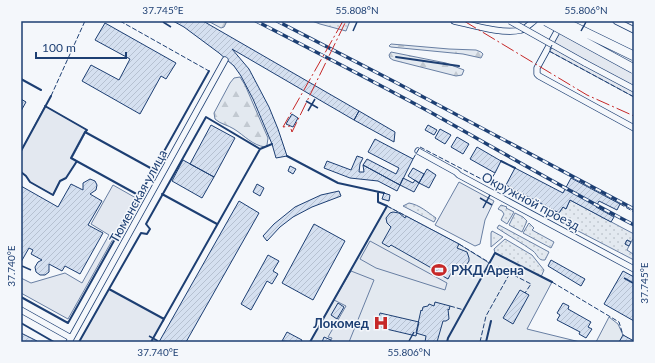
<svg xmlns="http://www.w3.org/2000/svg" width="655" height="363" font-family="Lato,sans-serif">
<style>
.grass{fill:url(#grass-dots);stroke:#687fa3}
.forest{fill:url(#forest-firs);stroke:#687fa3}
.pitch{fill:#e3e9f0;stroke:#687fa3}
.parking{fill:#e3e8f0;stroke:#687fa3}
.building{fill:url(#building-hatch);stroke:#1d3f73}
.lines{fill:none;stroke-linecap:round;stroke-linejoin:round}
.street-casing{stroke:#1d3f73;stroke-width:7}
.street{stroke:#f4f7fb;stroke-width:5.5}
.rail-casing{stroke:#1d3f73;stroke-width:3.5}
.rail{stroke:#f4f7fb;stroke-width:2;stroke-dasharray:6;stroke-linecap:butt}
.street-bridge-casing{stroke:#1d3f73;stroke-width:7;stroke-linecap:butt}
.primary-bridge-casing{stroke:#1d3f73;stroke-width:10;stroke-linecap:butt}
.street-bridge{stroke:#f4f7fb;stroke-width:5.5}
.primary-bridge{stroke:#f4f7fb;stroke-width:9}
.fence{stroke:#1d3f73;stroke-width:1;stroke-dasharray:5 2;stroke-linecap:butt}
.wall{stroke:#1d3f73;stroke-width:2}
.power{stroke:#c62828;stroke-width:1;stroke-dasharray:14 3 2 3;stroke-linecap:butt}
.ticks{fill:none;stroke:#1d3f73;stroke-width:1.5}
.labels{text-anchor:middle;stroke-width:3;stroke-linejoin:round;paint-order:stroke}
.street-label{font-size:13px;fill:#1d3f73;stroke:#f4f7fb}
.poi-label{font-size:13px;font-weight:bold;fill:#1d3f73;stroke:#f4f7fb;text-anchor:start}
.neatline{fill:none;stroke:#1d3f73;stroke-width:1.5}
.ticks-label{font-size:10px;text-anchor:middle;fill:#1d3f73}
</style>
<defs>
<pattern id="grass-dots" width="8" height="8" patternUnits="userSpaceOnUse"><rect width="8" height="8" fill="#e3e9f0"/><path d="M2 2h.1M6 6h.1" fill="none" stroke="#c2c9d1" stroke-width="1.8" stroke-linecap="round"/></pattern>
<pattern id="forest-firs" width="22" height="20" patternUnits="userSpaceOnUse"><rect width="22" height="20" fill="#e3e9f0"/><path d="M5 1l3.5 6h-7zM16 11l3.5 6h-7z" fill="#c2c9d1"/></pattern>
<pattern id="building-hatch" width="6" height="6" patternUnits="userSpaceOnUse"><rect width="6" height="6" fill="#d5e0f0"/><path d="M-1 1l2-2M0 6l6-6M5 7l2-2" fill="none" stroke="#b6c1d1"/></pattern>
</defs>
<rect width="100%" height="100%" fill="#f4f7fb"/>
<path class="grass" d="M312 21H350L346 31 320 24Z
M570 200 634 234V239H633L631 242 627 240 625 244 629 246 627 250 633 254 634 260 557 220 550 208 559 213 563 207 566 209Z
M409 203C420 205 427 212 436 218L434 222 403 206Z
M501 205 507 207 506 208 514 212 507 224 501 220 504 214 502 211 498 209Z
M515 213 523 217 527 221 522 232 509 225Z
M529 223 534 228 532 230 554 242 551 248 523 233Z
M499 225 549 252 545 260C538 261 538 255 533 251 522 243 509 236 497 228Z
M492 231 503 237 491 247V233Z
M505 239 532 255 544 270 541 277 495 253 494 249Z"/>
<path class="forest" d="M208 21H227L224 27 221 28Z
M391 44 449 49 476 50 481 52 483 54 481 58 463 54 391 47 389 46Z
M391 52 446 63 464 70 462 75 456 76 393 60 390 58 389 55Z
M240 77 245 85 268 138 267 145 265 147C252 145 245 136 234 129 228 125 220 124 215 119L214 113 230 83 234 78Z"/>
<path class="pitch" d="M387 206 459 244 489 263 495 253 552 282 527 329 580 342H310Z
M609 317 618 324 623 335 634 342H596Z"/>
<path class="parking" d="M564 23 634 59V97L549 51Z
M45 106 87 130 72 158 77 161 66 178 60 181 53 195 30 182 26 176 21 172V151Z
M459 182 494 201 485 220 480 244 475 246 435 225Z
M113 185 136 198 68 319 21 293V278L31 283 65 273 82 283 109 235 91 224Z
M370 241 447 283 445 290 376 268 360 259Z
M351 271 374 280 349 342H330L332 338 328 337 346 306 334 300Z
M109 289 164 319 151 342H79Z"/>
<path class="building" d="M173 21H203L359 111 354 120 232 49 249 69 269 107 278 129 287 156 276 158 272 144 253 99 241 76 234 66 219 53 184 27Z
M105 23 176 63 166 79 161 76 140 114 82 81 91 65 119 80 130 59 95 40Z
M21 99 26 102 21 111Z
M359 111 395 132 394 142 354 120Z
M292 114 298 118 293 127 286 124Z
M211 125 235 138 214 177 190 164Z
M428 125 437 130 434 135 425 130Z
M440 129 451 135 445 144 435 138Z
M457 137 469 144 463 154 451 147Z
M375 139 413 159 400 185 363 165 367 159 396 174 399 168 368 152Z
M477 147 501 161 495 173 470 159Z
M357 156 363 158 360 164 359 172H364L363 165 400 185 397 191 378 181 350 178 324 168 327 161 351 170Z
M183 160 214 177 202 198 172 181Z
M290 166 296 169 293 174 288 171Z
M413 168 424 174 419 183 408 176Z
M515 168 563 193 571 178 620 204 617 210 599 201 596 207 614 217 611 222 570 200 566 209 563 207 559 213 506 185Z
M427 169 436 175 429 188 419 183Z
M403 178 413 183 415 180 419 183 414 192 400 185Z
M90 179 95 181 97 185 96 190 90 194 102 201 88 225 103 233 80 274 65 266 62 271 49 264V272L45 275H40L36 272 35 267 38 262 42 260 31 254 33 250 29 248 21 262V186L58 207 71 184 83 190V183Z
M257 184 264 188 260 196 253 192Z
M339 191 341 196 312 207 293 217 280 227 267 241 263 236 274 224 295 207 321 195Z
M384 193 390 195 389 201 382 199Z
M239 201 259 213 186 342H159Z
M393 212 399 213 405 218 406 216 459 244 457 248 467 252 469 258V261L467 264 462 266 456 264 448 279 441 275 442 274 391 245 389 247 382 243 391 227 387 223 386 218 390 213Z
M314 224 345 241 313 300 282 283Z
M627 240 631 242 629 246 625 244Z
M268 255 279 261 273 271 278 274 272 284 267 281 251 310 241 304Z
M551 260 585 279 581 286 548 266Z
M623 271 634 277V321L604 304Z
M520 290 529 295 513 324 503 318Z
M435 302 450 306 449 310 448 309 449 319 446 321H443L437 342H425L426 336 416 333 421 310 422 311 423 307 428 306 429 304 434 306Z
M338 303 344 307 337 319 331 315Z
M563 303 569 306 568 309 591 322 588 327 592 329 586 338 579 334 580 332 557 320 560 315 557 313Z
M380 313 419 322 416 336 382 328 383 326 377 325Z
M287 332 302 340 301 342 282 341Z
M21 333 37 341 36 342H21Z
M623 335 634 341V342H619Z
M324 337 331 340 330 342H322Z"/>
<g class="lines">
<g class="street-casing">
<path id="street" d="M454 21C472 25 504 35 521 30 525 29 530 24 534 21
M616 21 634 30
M560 26 537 68V74L539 76 634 128
M585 63 634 89
M418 151 456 172 459 175 634 269
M21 310 71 338
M69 342 225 60"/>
</g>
<use href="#street" class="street"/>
<g class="rail-casing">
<path id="rail" d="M256 21C314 51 373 81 430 112 498 150 565 189 634 225
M277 21 395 82 634 209"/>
</g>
<use href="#rail" class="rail"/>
<g class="street-bridge-casing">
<path id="street-bridge" d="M510 21 585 63"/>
</g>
<g class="primary-bridge-casing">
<path id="primary-bridge" d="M546 21 634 69
M562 21 634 56"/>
</g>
<use href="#street-bridge" class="street-bridge"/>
<use href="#primary-bridge" class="primary-bridge"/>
<path class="fence" d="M120 21 209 71
M552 45 549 51 634 97
M51 96 85 21
M413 159 420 147 489 183 495 173
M620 204 634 212
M387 206 406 216
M459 244 490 263
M486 269 494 274 498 267 531 284 525 293
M552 282 619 322 623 335
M450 306 464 310
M480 342 486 316 510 273"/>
<path class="wall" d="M396 57 459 66
M21 79 41 90
M45 106 87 130 85 132 154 170
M85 132 71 158 140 196
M21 151 51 96
M287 156 338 183 384 193
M501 161 515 168
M21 172 26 176 30 182 53 195 60 181 66 178 77 161
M162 194 217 224
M109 289 141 233 147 234 150 229 146 224 206 117 260 149
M21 297 68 323 209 71
M21 323 54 342
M79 342 109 289 164 319 163 321
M151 342 260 149 272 144
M310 342 387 206 378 202V192
M447 342 448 338 495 253 552 282
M486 342 491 321"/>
<path class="power" d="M343 21 283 127 290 126 292 132 346 21
M464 21 587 95 634 116"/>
</g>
<path class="ticks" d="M163 22 171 27M353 31 357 22M581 31 586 22M306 101 318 108M308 111 315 99M480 198 492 205M483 208 490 195M22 266 31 270M624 278 633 283M149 336 158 341M409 341 414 332"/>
<defs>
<g id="stadium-bare" transform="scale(1.2)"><path d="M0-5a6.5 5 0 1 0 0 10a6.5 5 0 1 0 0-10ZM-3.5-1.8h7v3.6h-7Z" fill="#c62828" stroke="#f4f7fb" stroke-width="2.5" paint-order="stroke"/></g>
<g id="hospital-bare" transform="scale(1.2)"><path d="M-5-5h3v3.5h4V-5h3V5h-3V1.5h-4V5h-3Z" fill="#c62828" stroke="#f4f7fb" stroke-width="2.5" paint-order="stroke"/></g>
</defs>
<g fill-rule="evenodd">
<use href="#stadium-bare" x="439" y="270"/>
<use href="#hospital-bare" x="381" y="323"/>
</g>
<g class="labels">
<g class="street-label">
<text transform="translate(138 196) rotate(-61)" y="5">Тюменская улица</text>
<text transform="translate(531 201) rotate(28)" y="5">Окружной проезд</text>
</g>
<g class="poi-label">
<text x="451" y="275">РЖД Арена</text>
<text x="369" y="328" text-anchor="end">Локомед</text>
</g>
</g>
<rect width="655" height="363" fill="none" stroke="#f4f7fb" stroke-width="44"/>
<path d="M36 52v6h90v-6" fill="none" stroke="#1d3f73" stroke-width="2"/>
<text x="42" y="52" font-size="12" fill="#1d3f73" stroke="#f4f7fb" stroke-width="3" paint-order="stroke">100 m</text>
<rect x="22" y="22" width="611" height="319" class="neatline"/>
<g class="ticks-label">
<text x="163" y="14">37.745°E</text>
<text x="357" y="14">55.808°N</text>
<text x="586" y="14">55.806°N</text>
<text transform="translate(11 266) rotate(-90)" y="4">37.740°E</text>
<text transform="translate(644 283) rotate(-90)" y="4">37.745°E</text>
<text x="158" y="356">37.740°E</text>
<text x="409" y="356">55.806°N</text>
</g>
</svg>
